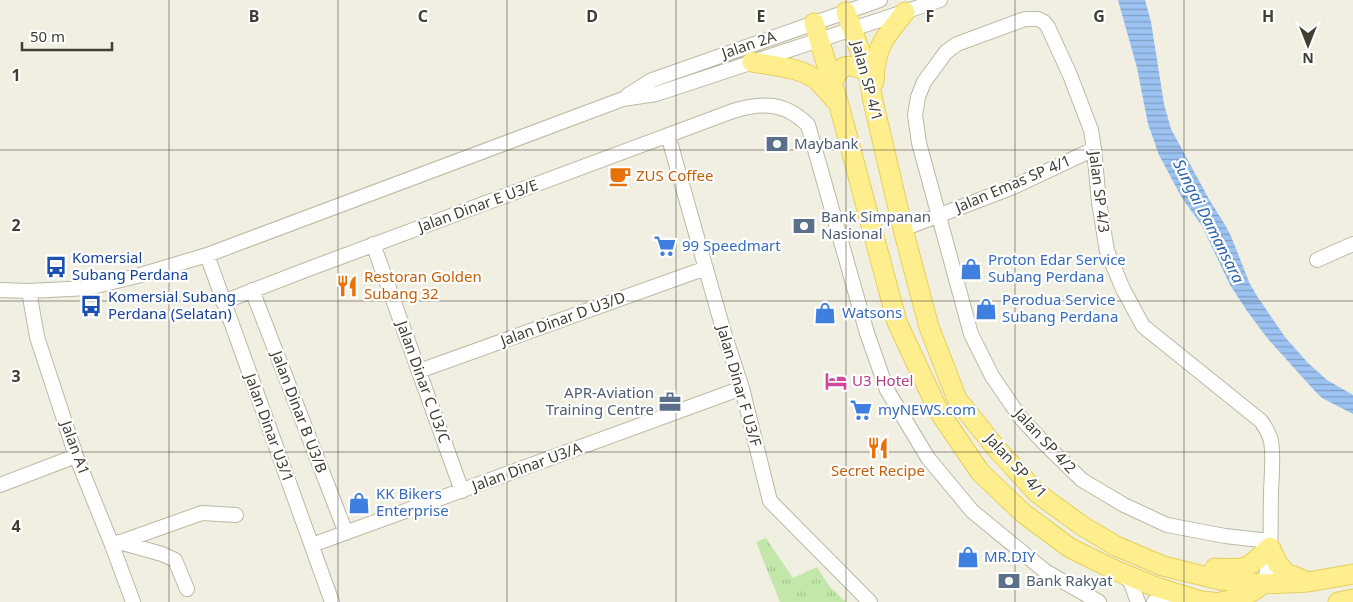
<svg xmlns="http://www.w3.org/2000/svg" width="1353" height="602" font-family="'Noto Sans',sans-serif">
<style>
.park{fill:url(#park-tufts)}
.water{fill:url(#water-rules)}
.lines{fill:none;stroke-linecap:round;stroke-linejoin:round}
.minor-casing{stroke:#bcb8a4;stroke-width:16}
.major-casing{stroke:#e5cf5c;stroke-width:21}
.minor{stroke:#fff;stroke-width:14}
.major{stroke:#ffee8d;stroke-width:19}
.grid{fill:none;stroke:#423e32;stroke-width:1;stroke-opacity:0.55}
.labels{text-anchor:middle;stroke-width:4.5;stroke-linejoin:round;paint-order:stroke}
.street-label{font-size:15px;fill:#423e32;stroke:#fff}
.service-label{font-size:15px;fill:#4e5e75;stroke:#fff;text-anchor:start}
.food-label{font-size:15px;fill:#c56008;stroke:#fff;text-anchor:start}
.shop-label{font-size:15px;fill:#366cbe;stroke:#fff;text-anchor:start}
.transit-label{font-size:15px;fill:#164399;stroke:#fff;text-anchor:start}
.hotel-label{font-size:15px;fill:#b23c85;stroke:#fff;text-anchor:start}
.water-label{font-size:16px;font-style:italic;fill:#2b65af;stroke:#fff}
.grid-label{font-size:16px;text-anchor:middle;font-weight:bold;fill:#423e32;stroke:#fff;stroke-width:4.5;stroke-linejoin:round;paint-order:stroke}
</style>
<defs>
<pattern id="park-tufts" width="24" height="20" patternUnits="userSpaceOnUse" patternTransform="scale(1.25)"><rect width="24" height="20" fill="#c2e7a9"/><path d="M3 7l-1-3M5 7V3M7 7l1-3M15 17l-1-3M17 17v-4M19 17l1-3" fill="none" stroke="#a8c792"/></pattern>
<pattern id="water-rules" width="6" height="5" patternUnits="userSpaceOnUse" patternTransform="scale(1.25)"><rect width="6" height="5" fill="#9bc2f1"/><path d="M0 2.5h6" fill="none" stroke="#809fc4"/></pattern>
</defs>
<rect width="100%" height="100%" fill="#f1efe2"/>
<path class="park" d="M766 538 793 578 817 567 830 587 846 602H780L756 542Z"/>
<path class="water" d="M1118 0H1145L1151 22 1164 104 1171 129 1210 201 1224 223 1231 236 1249 282 1257 296 1285 337 1308 363 1327 380 1353 395V414L1322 398 1313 389 1268 339 1247 311 1230 285 1202 226 1182 198 1159 155 1148 124 1137 68Z"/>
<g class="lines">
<g class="minor-casing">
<path id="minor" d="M628 95 652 80 880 0
M668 135 725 336 742 388 770 501 870 602
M903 229 1011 188 1094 149
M373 244 462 491
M207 255 332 602
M1317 260 1353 244
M0 290 29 291 88 288 137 276 207 255 623 99 656 94 940 0
M252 290 346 533
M29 291 37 337 76 456 112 545 133 602
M223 302 311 268 733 111C762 102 785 102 808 125L867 333 887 390 928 458 972 511 1045 571 1099 602
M419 371 706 268
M0 485 76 456
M119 542 162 554 175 560 187 589
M112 545 202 513 236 515
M312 545 742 388
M1120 574 1130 581 1138 602
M1263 584C1273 563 1270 520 1271 496 1271 478 1274 459 1271 441 1269 433 1266 428 1261 421L1143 326 1123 289 1107 251 1099 202 1094 149 1091 130 1070 75 1048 27 1044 22 1038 19H1025L957 44 946 52 924 82 918 97 915 115 919 143 971 334 992 376 1020 417 1045 444 1082 480 1124 505 1167 525 1225 536 1270 541
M1154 602C1162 597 1171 598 1180 599"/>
</g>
<g class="major-casing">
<path id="major" d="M846 12 868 73 873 101 903 229 929 327 957 399 996 448 1037 493 1084 527 1116 546 1163 566 1220 580 1263 584 1308 582 1353 574
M814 23 839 105 897 322 938 410 980 472 1023 513 1070 548 1117 571 1156 587 1201 601 1213 602
M752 62C773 66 803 67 819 82 825 88 830 94 835 100
M874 82C875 47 884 38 905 12
M833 83C840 62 851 63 868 73
M1215 568C1246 570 1247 570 1270 547L1278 564 1286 573 1306 581
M1220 602C1236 599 1250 595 1263 584
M1338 602 1353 599"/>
</g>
<use href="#minor" class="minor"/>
<use href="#major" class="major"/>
</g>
<path class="grid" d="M169 0V602M338 0V602M507 0V602M676 0V602M846 0V602M1015 0V602M1184 0V602M0 150H1353M0 301H1353M0 452H1353"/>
<defs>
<g id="bank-bare" transform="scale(1.725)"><path d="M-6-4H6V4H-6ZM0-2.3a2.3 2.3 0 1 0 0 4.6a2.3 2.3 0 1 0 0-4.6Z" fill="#5c6f8a" stroke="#fff" stroke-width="2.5" paint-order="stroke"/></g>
<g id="cafe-bare" transform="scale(1.725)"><path d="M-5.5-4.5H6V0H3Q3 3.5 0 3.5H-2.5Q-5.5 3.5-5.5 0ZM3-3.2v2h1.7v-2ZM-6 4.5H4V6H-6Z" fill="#e8710a" stroke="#fff" stroke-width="2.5" paint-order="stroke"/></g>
<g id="supermarket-bare" transform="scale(1.725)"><path d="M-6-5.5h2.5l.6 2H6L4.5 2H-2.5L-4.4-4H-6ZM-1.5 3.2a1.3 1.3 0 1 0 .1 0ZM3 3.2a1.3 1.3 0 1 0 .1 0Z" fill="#3f7fe0" stroke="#fff" stroke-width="2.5" paint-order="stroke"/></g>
<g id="bus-bare" transform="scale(1.725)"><path d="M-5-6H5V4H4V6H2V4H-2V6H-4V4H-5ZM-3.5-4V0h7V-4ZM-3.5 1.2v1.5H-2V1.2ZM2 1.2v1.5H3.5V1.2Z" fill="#1a4fb4" stroke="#fff" stroke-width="2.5" paint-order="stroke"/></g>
<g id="shop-bare" transform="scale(1.725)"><path d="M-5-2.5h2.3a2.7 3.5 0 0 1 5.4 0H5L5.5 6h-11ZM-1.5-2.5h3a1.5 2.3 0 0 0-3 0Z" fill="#3f7fe0" stroke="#fff" stroke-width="2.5" paint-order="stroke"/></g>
<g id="restaurant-bare" transform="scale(1.725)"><path d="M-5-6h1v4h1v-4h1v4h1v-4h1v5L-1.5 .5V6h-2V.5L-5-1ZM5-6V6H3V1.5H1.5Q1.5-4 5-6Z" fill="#e8710a" stroke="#fff" stroke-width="2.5" paint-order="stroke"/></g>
<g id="hotel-bare" transform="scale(1.725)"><path d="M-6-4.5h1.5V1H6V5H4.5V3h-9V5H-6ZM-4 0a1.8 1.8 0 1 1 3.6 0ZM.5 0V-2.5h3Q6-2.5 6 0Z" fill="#d1479c" stroke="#fff" stroke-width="2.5" paint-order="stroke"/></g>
<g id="office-bare" transform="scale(1.725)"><path d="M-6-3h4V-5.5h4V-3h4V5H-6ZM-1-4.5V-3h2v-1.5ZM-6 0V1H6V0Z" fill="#5c6f8a" stroke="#fff" stroke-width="2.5" paint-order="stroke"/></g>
</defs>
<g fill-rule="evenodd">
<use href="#bank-bare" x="777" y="144"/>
<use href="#cafe-bare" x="620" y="176"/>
<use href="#bank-bare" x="804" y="226"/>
<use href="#supermarket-bare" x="665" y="246"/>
<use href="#bus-bare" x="56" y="267"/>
<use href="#shop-bare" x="971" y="269"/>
<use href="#restaurant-bare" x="347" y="286"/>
<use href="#bus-bare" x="91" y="306"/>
<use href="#shop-bare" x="986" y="309"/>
<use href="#shop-bare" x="825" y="313"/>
<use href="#hotel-bare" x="836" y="381"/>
<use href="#office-bare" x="670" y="402"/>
<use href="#supermarket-bare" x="861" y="410"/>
<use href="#restaurant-bare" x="878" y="448"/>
<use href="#shop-bare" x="359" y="503"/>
<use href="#shop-bare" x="968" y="557"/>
<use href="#bank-bare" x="1009" y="581"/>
</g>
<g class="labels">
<g class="street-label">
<text transform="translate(749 45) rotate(-19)" y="5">Jalan 2A</text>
<text transform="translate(867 81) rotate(75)" y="5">Jalan SP 4/1</text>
<text transform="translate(1013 184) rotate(-23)" y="5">Jalan Emas SP 4/1</text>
<text transform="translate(1099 192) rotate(83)" y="5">Jalan SP 4/3</text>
<text transform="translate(478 206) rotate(-20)" y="5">Jalan Dinar E U3/E</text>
<text transform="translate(563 319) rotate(-20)" y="5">Jalan Dinar D U3/D</text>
<text transform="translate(423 382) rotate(70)" y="5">Jalan Dinar C U3/C</text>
<text transform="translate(739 386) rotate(74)" y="5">Jalan Dinar F U3/F</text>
<text transform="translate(299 412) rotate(69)" y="5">Jalan Dinar B U3/B</text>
<text transform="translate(269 428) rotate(70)" y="5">Jalan Dinar U3/1</text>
<text transform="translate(1045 441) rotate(47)" y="5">Jalan SP 4/2</text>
<text transform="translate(75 448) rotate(70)" y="5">Jalan A1</text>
<text transform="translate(1016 466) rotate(47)" y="5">Jalan SP 4/1</text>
<text transform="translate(527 467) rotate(-20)" y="5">Jalan Dinar U3/A</text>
</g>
<g class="service-label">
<text x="794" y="149">Maybank</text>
<text x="821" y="222">Bank Simpanan<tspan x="821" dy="17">Nasional</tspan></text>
<text x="654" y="398" text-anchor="end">APR-Aviation<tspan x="654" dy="17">Training Centre</tspan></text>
<text x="1026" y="586">Bank Rakyat</text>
</g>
<g class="food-label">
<text x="636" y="181">ZUS Coffee</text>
<text x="364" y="282">Restoran Golden<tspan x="364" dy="17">Subang 32</tspan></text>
<text x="878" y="476" text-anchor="middle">Secret Recipe</text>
</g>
<g class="shop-label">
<text x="682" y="251">99 Speedmart</text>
<text x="988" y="265">Proton Edar Service<tspan x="988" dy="17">Subang Perdana</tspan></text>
<text x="1002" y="305">Perodua Service<tspan x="1002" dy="17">Subang Perdana</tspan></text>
<text x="842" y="318">Watsons</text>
<text x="878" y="415">myNEWS.com</text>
<text x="376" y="499">KK Bikers<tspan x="376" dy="17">Enterprise</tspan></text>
<text x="984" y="562">MR.DIY</text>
</g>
<g class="transit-label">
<text x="72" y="263">Komersial<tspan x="72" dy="17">Subang Perdana</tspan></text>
<text x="108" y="302">Komersial Subang<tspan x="108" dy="17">Perdana (Selatan)</tspan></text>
</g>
<g class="hotel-label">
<text x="852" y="386">U3 Hotel</text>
</g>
<g class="water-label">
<text transform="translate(1209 221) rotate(63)" y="6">Sungai Damansara</text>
</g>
</g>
<g class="grid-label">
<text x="254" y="22">B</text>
<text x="423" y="22">C</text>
<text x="592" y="22">D</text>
<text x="761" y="22">E</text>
<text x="930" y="22">F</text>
<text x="1099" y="22">G</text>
<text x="1268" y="22">H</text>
<text x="16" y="81">1</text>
<text x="16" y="231">2</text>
<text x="16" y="382">3</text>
<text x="16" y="532">4</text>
</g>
<g transform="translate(1308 45) rotate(180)" stroke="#ffffff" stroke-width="4" paint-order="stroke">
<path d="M0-4L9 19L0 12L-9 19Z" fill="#423e32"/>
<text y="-8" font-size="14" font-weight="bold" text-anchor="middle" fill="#423e32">N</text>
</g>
<path d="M22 42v8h90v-8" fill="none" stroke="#423e32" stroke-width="2.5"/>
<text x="30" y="42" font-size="15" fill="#423e32" stroke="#ffffff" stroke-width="4" paint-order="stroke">50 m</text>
</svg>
